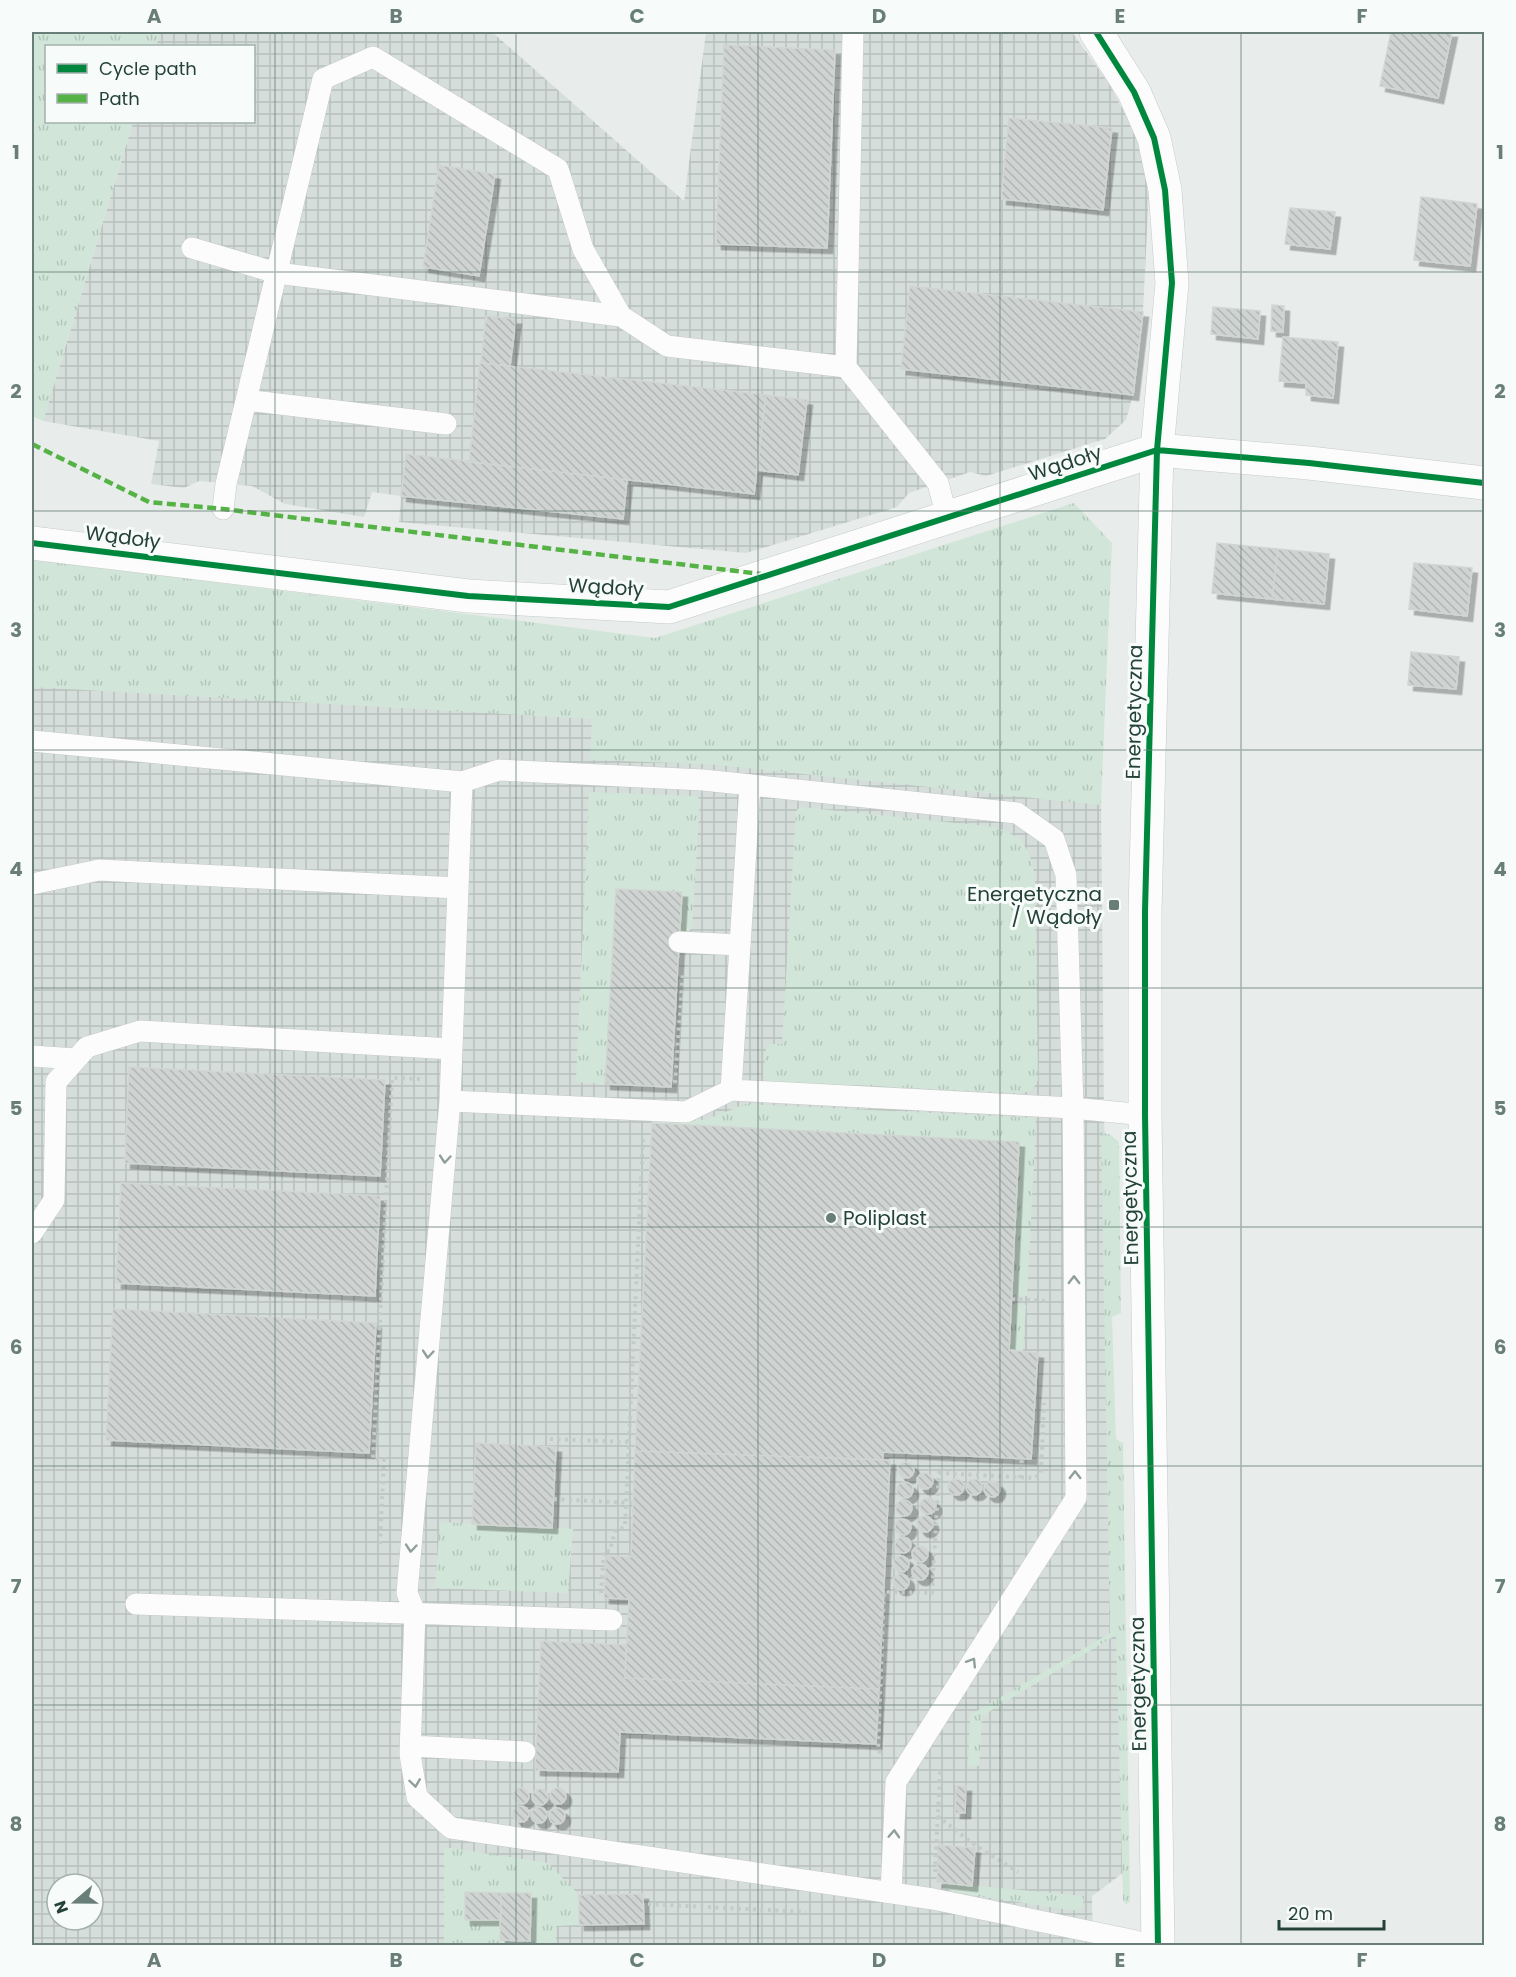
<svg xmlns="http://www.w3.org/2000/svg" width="1516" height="1977" font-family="Poppins,sans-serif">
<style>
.industrial{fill:url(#industrial-grid);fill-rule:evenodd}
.grass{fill:url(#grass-tufts)}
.building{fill:url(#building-back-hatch);stroke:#d1d6d4;stroke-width:1.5;filter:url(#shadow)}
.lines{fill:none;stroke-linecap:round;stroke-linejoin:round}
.service-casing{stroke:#c5cac8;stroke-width:22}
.minor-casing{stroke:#c5cac8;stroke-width:34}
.path{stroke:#c3ccca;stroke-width:4;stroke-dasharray:3 4.5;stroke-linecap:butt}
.service{stroke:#fcfcfc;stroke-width:21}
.minor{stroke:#fcfcfc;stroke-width:33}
.quiet{stroke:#55b346;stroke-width:4.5;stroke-dasharray:9 4.5;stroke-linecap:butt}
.cycleway-casing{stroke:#f7fbf9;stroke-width:10}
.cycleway{stroke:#00873e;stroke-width:6}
.oneway{stroke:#909f9b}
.grid{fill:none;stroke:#697e78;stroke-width:1.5;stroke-opacity:0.55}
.poi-dot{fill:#697e78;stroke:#f7fbf9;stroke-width:2}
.labels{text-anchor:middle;stroke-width:6;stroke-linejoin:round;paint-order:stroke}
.street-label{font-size:20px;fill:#24423a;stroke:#f7fbf9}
.poi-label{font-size:20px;fill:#24423a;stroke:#f7fbf9;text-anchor:end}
.neatline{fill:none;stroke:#697e78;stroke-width:2}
.grid-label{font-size:20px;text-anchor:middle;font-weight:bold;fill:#697e78}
</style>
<defs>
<pattern id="industrial-grid" width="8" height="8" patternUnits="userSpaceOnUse" patternTransform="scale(1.5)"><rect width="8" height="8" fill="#d6dedb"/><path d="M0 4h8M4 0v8" fill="none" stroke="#b8c0bd"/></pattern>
<pattern id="grass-tufts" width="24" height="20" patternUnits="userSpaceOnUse" patternTransform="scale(1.5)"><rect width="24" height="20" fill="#d1e6d8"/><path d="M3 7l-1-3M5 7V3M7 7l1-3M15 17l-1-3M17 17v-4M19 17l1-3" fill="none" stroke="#b3c6ba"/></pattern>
<pattern id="building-back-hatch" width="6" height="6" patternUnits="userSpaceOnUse" patternTransform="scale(1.5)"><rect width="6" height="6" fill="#cfd4d2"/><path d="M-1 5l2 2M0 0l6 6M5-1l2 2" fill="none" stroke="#b2b7b5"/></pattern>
<filter id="shadow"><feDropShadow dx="5.5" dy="5.5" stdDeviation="0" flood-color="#0004"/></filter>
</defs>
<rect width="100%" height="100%" fill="#e8edeb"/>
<path class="industrial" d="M160 32H492L684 201 706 32H1072L1110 85 1143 148 1149 190 1143 312 1133 395 1126 420 1105 439 986 476 970 472 909 493 897 507 746 553 399 522 401 496 372 492 364 517 285 504 252 486 199 481 184 488 151 484 159 441 43 421 133 122H254V46H156Z
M32 595 1101 792 1104 1112 1123 1873 1092 1896 1093 1945H32ZM57 1884H93V1920H57Z"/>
<path class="grass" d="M32 32H160L156 46H46V122H133L43 421 32 416Z
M1074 503 1112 543 1101 805 708 764 590 760 592 719 32 687V559L655 638Z
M589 792 696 796 700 799 692 928 687 933H679L681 892 617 889 605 1084 576 1082Z
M800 807 995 827C1024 836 1031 850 1035 879L1038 1080C1034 1090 1029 1092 1019 1093L768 1081 763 1076 766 1048 769 1044H782L796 811Z
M745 1104 1033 1118 1036 1122 1027 1296 1012 1295 1019 1142 652 1123V1118L706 1120Z
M1101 1132 1111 1135 1119 1142 1121 1313 1112 1317 1116 1439 1123 1443 1130 1901 1126 1905 1123 1900 1116 1635 982 1716 979 1766H968L970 1715 1110 1633Z
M1012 1304 1026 1305 1023 1351 1009 1350Z
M440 1522 573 1529 568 1593 435 1588Z
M444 1847 548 1863 579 1895V1925L556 1926V1945L444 1946Z
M937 1882 1084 1896 1083 1906 1077 1911 952 1892Z"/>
<path class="building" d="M1391 32H1452L1438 98 1380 86Z
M724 45 835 50 827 248 716 244Z
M1009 118 1112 128 1103 210 1001 199Z
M439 165 495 174 479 276 423 267Z
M1421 197 1477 204 1470 266 1414 260Z
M1290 208 1335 212 1330 249 1285 244Z
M910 286 1143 312 1133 395 901 369Z
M1272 305 1284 306 1283 332 1271 331Z
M1213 307 1260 311 1258 339 1211 334Z
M486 316 516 319 510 366 481 363Z
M1283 337 1338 342 1333 398 1306 395V383L1279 381Z
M480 363 766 395 754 494 469 462Z
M766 395 807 400 798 475 757 470Z
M406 454 627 480 623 519 401 496Z
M1217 543 1278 549 1272 599 1212 593Z
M1278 549 1329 554 1324 604 1272 599Z
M1414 563 1472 568 1467 616 1409 609Z
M1411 652 1459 657 1456 689 1408 685Z
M616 889 682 892 671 1087 605 1084Z
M129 1067 385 1080 380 1176 125 1163Z
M652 1123 1019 1142 1009 1350 1038 1353 1031 1459 883 1452V1460L635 1451Z
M121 1183 380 1196 375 1296 116 1283Z
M113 1309 376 1323 369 1453 106 1440Z
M476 1443 556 1447 552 1528 472 1524Z
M635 1451 890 1460 879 1689 625 1678 629 1599 604 1598 606 1556 631 1557Z
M898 1470a8 8 0 1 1 16 0a8 8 0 1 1-16 0Z
M917 1481a8 8 0 1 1 16 0a8 8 0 1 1-16 0Z
M966 1487a8 8 0 1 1 16 0a8 8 0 1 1-16 0Z
M948 1487a8 8 0 1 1 16 0a8 8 0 1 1-16 0Z
M984 1489a8 8 0 1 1 16 0a8 8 0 1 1-16 0Z
M897 1490a8 8 0 1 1 16 0a8 8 0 1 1-16 0Z
M920 1506a8 8 0 1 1 16 0a8 8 0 1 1-16 0Z
M896 1508a8 8 0 1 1 16 0a8 8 0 1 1-16 0Z
M917 1524a8 8 0 1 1 16 0a8 8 0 1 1-16 0Z
M895 1527a8 8 0 1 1 16 0a8 8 0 1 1-16 0Z
M895 1545a8 8 0 1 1 16 0a8 8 0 1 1-16 0Z
M912 1554a8 8 0 1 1 16 0a8 8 0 1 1-16 0Z
M893 1564a8 8 0 1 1 16 0a8 8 0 1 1-16 0Z
M912 1572a8 8 0 1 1 16 0a8 8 0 1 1-16 0Z
M893 1582a8 8 0 1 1 16 0a8 8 0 1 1-16 0Z
M541 1641 626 1645 625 1678 879 1689 876 1744 620 1732 618 1772 535 1770Z
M956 1786H966L965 1813H955Z
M513 1796a8 8 0 1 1 16 0a8 8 0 1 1-16 0Z
M550 1796a8 8 0 1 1 16 0a8 8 0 1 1-16 0Z
M532 1797a8 8 0 1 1 16 0a8 8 0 1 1-16 0Z
M513 1814a8 8 0 1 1 16 0a8 8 0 1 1-16 0Z
M531 1815a8 8 0 1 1 16 0a8 8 0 1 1-16 0Z
M549 1816a8 8 0 1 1 16 0a8 8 0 1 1-16 0Z
M938 1845 975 1848 972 1886 937 1882Z
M465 1892 501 1893V1920H465Z
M501 1893H531L530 1941 500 1940Z
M643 1894 644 1924 579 1925V1895Z"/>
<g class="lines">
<g class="service-casing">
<path id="service" d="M853 32 846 367 938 483 947 518
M192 248 277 273 621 316
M246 400 446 424
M223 509 226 484 323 79 373 57 558 169 583 249 621 316 667 346 846 367
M32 741 462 782
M32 884 99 870 458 888
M679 942 740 945
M32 1056 76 1059
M731 1090 750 785
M450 1101 686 1112 731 1090 1073 1108 1145 1115
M32 1233 54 1200 56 1082 87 1047 140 1031 452 1049
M136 1604 612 1620
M411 1746 525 1752
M891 1893 896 1782 1076 1498 1073 1108 1066 875 1054 839 1017 813 703 780 499 770 462 782 450 1101 407 1593 415 1612 410 1754 417 1797 451 1828 933 1899 1136 1941"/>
</g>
<g class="minor-casing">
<path id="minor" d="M1096 32 1134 92 1154 138 1165 190 1172 283 1157 450 1145 911V1115L1158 1946
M32 543 468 596 669 607 1157 450 1309 463 1484 483"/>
</g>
<path class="path" d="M675 1083 683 971
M1012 1299 1045 1301
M550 1439 629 1442
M1020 1478 1022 1458
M554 1499 633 1503
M380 1544 384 1459H373L392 1078 423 1079
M601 1593 604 1551H610L615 1531 625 1527 643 1138
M881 1752 878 1751 884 1592 932 1593 939 1473 1035 1478 1041 1473 1044 1403
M937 1816 975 1845 1018 1872
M935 1872 940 1772 937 1771
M648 1904 806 1912"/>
<use href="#service" class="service"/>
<use href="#minor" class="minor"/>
<path class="quiet" d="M32 444 149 502 223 509 761 574"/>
<g class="cycleway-casing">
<path id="cycleway" d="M1096 32 1134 92 1154 138 1165 190 1172 283 1157 450 1145 911V1115L1158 1946
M32 543 468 596 669 607 1157 450 1309 463 1484 483"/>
</g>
<use href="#cycleway" class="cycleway"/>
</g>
<defs><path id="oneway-chevron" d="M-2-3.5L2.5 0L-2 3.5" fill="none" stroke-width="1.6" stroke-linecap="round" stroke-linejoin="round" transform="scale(1.5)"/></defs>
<g class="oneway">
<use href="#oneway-chevron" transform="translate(445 1159) rotate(95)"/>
<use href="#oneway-chevron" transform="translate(1074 1280) rotate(-90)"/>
<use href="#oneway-chevron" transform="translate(428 1354) rotate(95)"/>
<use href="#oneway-chevron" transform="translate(1075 1475) rotate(-90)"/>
<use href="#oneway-chevron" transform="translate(411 1548) rotate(95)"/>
<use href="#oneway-chevron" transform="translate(972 1662) rotate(-58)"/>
<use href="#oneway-chevron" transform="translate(415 1783) rotate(82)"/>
<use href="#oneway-chevron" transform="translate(894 1834) rotate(-87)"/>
</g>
<path class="grid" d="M275 32V1946M516 32V1946M758 32V1946M1000 32V1946M1241 32V1946M32 272H1484M32 511H1484M32 750H1484M32 988H1484M32 1227H1484M32 1466H1484M32 1705H1484"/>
<g class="poi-dot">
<rect x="1108" y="899" width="12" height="12" rx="3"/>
<circle cx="831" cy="1218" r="6"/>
</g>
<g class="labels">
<g class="street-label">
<text transform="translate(1065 463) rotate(-18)" y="7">Wądoły</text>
<text transform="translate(123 537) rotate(7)" y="7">Wądoły</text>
<text transform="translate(606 587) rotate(3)" y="7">Wądoły</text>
<text transform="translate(1134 712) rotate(-89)" y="7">Energetyczna</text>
<text transform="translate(1130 1198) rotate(-91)" y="7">Energetyczna</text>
<text transform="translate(1138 1684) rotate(-91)" y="7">Energetyczna</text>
</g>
<g class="poi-label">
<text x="1102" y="901">Energetyczna<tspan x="1102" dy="23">/ Wądoły</tspan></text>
<text x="843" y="1225" text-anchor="start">Poliplast</text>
</g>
</g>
<rect width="1516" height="1977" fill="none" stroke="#f7fbf9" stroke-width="66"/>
<rect x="45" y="45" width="210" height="78" fill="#f7fbf9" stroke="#a3b1ad" stroke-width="1.5"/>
<rect x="57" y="64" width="30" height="9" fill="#00873e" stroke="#a3b1ad" stroke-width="1.5"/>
<text x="99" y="75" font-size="18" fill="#24423a">Cycle path</text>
<rect x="57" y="94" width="30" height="9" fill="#55b346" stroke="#a3b1ad" stroke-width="1.5"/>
<text x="99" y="105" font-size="18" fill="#24423a">Path</text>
<g transform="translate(75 1902) rotate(250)"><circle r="28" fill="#f7fbf9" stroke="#a3b1ad" stroke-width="1.5"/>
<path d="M0-4.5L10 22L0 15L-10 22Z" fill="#697e78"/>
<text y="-9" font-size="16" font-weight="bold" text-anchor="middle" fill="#24423a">N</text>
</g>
<path d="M1279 1920v9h105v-9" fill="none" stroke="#24423a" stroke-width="3"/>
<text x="1288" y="1920" font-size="18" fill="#24423a" stroke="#f7fbf9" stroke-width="4.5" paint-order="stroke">20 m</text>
<rect x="33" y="33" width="1450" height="1911" class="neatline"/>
<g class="grid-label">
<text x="154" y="23">A</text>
<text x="396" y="23">B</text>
<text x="637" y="23">C</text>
<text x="879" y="23">D</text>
<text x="1120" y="23">E</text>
<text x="1362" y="23">F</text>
<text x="16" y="159">1</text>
<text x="1500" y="159">1</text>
<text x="16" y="398">2</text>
<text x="1500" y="398">2</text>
<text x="16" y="637">3</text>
<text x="1500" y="637">3</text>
<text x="16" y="876">4</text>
<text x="1500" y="876">4</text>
<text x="16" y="1115">5</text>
<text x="1500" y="1115">5</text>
<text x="16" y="1354">6</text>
<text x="1500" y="1354">6</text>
<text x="16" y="1593">7</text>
<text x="1500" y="1593">7</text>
<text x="16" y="1831">8</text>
<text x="1500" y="1831">8</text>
<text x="154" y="1967">A</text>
<text x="396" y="1967">B</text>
<text x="637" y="1967">C</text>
<text x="879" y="1967">D</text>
<text x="1120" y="1967">E</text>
<text x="1362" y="1967">F</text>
</g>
</svg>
